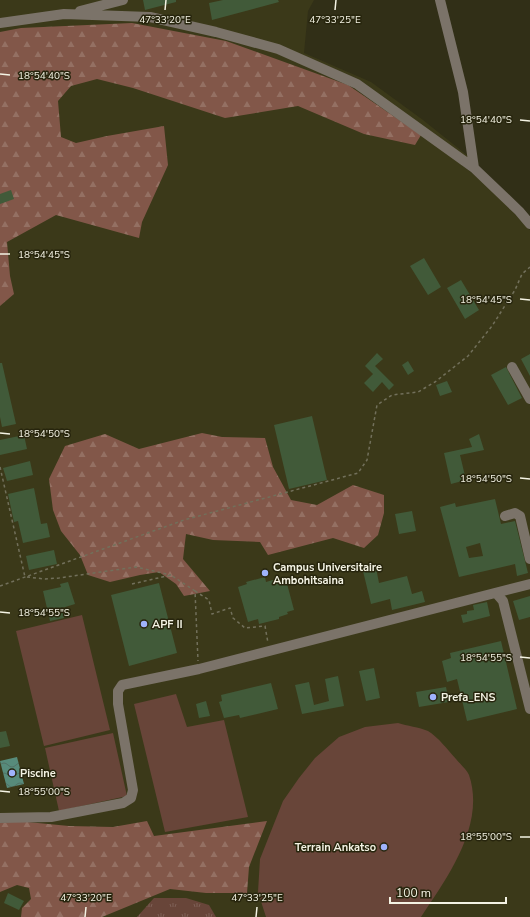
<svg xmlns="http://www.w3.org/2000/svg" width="530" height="917" font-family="'Nunito Sans',sans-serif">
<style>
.built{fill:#3b3919}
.grass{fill:url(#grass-tufts)}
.forest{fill:url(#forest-firs)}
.pitch{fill:#684539}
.water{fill:url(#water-waves)}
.building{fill:#415a39;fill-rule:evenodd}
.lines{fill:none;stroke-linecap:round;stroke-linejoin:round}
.path{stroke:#72705b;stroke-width:1.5;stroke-dasharray:3 3;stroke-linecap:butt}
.minor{stroke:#7b7369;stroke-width:10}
.ticks{fill:none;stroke:#f4f3e4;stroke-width:1.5}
.poi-dot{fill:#9fb3fd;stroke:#27250d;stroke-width:1.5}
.labels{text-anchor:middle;stroke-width:3;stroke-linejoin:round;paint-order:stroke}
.poi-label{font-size:11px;font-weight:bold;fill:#f4f3e4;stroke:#27250d;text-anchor:start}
.ticks-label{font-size:10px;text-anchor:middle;fill:#f4f3e4;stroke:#27250d;stroke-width:3;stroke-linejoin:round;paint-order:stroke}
</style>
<defs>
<pattern id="grass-tufts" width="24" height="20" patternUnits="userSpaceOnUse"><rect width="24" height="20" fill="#684539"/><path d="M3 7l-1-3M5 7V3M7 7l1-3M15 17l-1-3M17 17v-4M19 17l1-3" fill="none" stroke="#7e6056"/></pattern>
<pattern id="forest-firs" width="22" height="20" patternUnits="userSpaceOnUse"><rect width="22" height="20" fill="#825749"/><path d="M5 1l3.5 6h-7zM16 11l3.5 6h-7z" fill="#947063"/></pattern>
<pattern id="water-waves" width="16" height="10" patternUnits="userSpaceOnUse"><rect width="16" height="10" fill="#578b7b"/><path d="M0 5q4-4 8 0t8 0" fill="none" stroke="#517165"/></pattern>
</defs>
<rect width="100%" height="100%" fill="#312f17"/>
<path class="built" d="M0 0H314L308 11 304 53 371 82 423 120 468 156 462 165 490 188 530 230V917H0Z"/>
<path class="grass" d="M154 898H186L209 905 216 917H137Z"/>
<path class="forest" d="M132 23 226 41 348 85 421 135 415 145 364 134 298 106 225 118 133 88 97 79 71 86 58 101 61 137 76 143 107 136 164 126 168 165 142 222 139 238 56 215 7 242 10 276 14 294 0 306V32L21 28Z
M202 433 222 437 265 438 273 467 291 500 317 505 353 485 384 495V513L378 535 364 548 333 538 268 555 260 542 213 540 186 534 183 559 210 591 184 596 176 584 159 572 140 575 110 582 88 575 80 555 61 531 53 510 49 479 65 446 105 434 139 449Z
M17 821 69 826 113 827 147 821 154 836 267 821 249 867 247 893H206L170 889 102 917H21L22 908 31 899 29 888 17 885 0 892V823Z"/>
<path class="pitch" d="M82 615 110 730 44 746 16 631Z
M176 694 187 727 224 720 248 817 165 832 134 704Z
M398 723C407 726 419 727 428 731 438 737 448 750 456 759 460 764 467 770 469 775 486 825 447 878 421 917H266L258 892 260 859 283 801 299 778 315 758 339 737 365 727Z
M113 733 127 796 59 811 45 748Z"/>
<path class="water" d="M17 757 24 784 7 788 0 761Z"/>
<path class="building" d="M143 0H176V2L145 10Z
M223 0H278L279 2 212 20 209 3Z
M11 190 14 199 0 204V194Z
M424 258 441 287 428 295 410 266Z
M461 280 479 310 465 319 447 288Z
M377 353 383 359 375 366 394 385 389 390 382 382 373 392 364 383 373 374 365 366Z
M530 354V376L521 359Z
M408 361 414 371 408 375 402 365Z
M0 363H2L16 424 2 427 0 417Z
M506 367 522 398 508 405 491 375Z
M447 381 452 392 440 396 436 385Z
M312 416 327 480 289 489 274 425Z
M479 434 484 450 460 455 466 480 451 484 444 453 472 447 469 439Z
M24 435 27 449 0 455V440Z
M30 461 33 475 7 481 3 468Z
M34 488 41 524 47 523 50 537 23 543 18 521 14 522 8 494Z
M495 499 501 524 515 521 528 573 517 576 515 564 459 577 440 507 455 503 456 507ZM480 543 483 556 469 558 466 547Z
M412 511 416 531 399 534 395 514Z
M54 550 57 564 29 570 26 556Z
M376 568 379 583 407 576 412 594 422 591 425 602 392 610 390 599 371 604 363 571Z
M265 577 266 582 276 579 277 582 286 580 294 610 287 612 288 614 279 617V619L259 624 258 619 248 622 238 587 247 584 246 582Z
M68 582 75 604 62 608 64 618 50 621 43 591 61 587 60 584Z
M159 583 177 653 129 666 111 595Z
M530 596V617L519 620 513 601Z
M487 602 490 616 463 623 461 615 467 614V611L474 610 473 605Z
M501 641 517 709 467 721 457 679 447 682 442 661 451 658 450 653Z
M374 668 380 698 366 701 359 671Z
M338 676 344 706 302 714 295 685 309 682 314 705 329 701 325 679Z
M271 683 278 709 240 718 239 715 224 718 219 702 222 701 221 695Z
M446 687 449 702 419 707 416 692Z
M206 701 210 716 199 718 196 704Z
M6 731 10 746 0 748V732Z
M8 893 24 901 19 910 4 903Z"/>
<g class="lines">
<path class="path" d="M0 467 25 577
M27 577 45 579 59 578 136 567 171 575
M132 584 171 575 195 591 198 661
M0 586 184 520 358 473 367 460 377 405 392 395 418 392 435 382 468 356 492 326 515 290 522 274 530 267
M195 591 209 600 212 614 230 608 233 618 245 628 265 626 268 643"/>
<path class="minor" d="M440 0 463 92 474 168
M80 11 123 0
M0 23 64 14 150 17 216 32 278 49 357 84 474 168 519 211 530 224
M512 367 530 399
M505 516 515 513 520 516 530 559
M496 593 503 601 530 709
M0 818 51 817 123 803 131 798 133 790 118 704V691L122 685 199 669 530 584"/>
</g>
<path class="ticks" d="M165 10 166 0M335 10 336 0M0 74 10 75M520 120 530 121M0 254H10M520 299 530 300M0 433 10 434M520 478 530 479M0 612 10 613M520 657 530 658M0 791 10 792M520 837H530M85 917 86 907M256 917 257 907"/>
<g class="poi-dot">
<circle cx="265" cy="573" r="4"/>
<circle cx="144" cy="624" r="4"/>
<circle cx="433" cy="697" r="4"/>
<circle cx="12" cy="773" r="4"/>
<circle cx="384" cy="847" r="4"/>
</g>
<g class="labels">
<g class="poi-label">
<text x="273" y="571">Campus Universitaire<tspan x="273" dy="13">Ambohitsaina</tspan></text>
<text x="152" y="628">APF II</text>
<text x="441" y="701">Prefa_ENS</text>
<text x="20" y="777">Piscine</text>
<text x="376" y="851" text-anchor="end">Terrain Ankatso</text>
</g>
</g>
<g class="ticks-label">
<text x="165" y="23">47°33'20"E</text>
<text x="335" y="23">47°33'25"E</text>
<text x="44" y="79">18°54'40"S</text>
<text x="486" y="123">18°54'40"S</text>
<text x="44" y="258">18°54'45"S</text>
<text x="486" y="303">18°54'45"S</text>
<text x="44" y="437">18°54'50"S</text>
<text x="486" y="482">18°54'50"S</text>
<text x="44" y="616">18°54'55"S</text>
<text x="486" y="661">18°54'55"S</text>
<text x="44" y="795">18°55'00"S</text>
<text x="486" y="840">18°55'00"S</text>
<text x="86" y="901">47°33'20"E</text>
<text x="257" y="901">47°33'25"E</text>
</g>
<path d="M390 897v6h116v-6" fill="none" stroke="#f4f3e4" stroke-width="2"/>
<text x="396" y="897" font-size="12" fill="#f4f3e4" stroke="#27250d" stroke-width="3" paint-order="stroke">100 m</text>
</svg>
